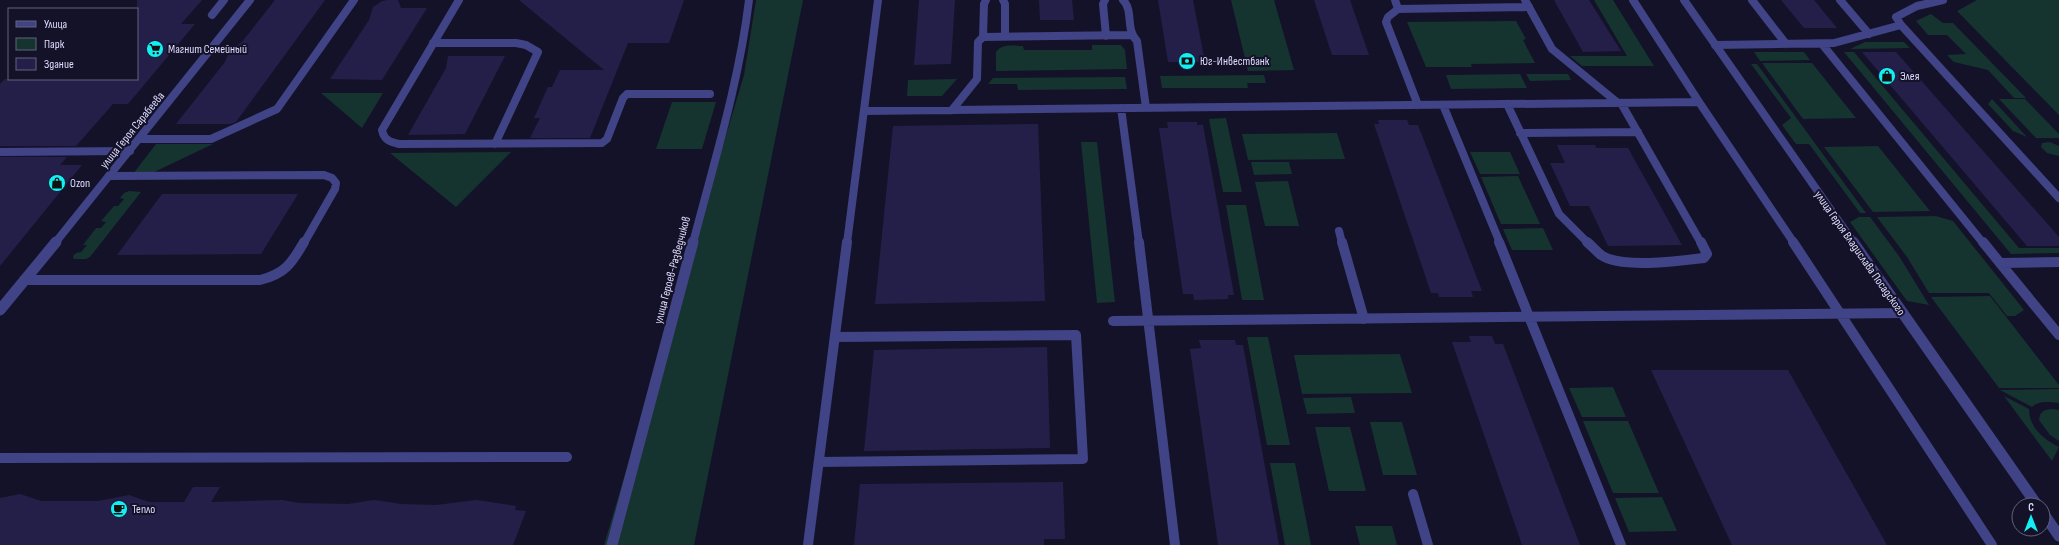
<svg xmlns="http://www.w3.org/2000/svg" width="2059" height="545" font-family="'Sofia Sans Condensed',sans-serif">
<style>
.green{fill:#15332f}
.building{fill:#241f49}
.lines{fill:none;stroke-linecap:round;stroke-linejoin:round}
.service-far1{stroke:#404385;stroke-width:8}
.service{stroke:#404385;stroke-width:10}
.minor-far1{stroke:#404385;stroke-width:8}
.minor{stroke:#404385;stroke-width:11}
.tertiary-far1{stroke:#404385;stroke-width:8}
.tertiary{stroke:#404385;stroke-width:11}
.labels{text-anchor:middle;stroke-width:4;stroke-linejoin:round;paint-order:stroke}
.poi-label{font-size:12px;fill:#dddcfd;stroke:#141229;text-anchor:start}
.street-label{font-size:12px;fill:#dddcfd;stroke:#141229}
</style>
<rect width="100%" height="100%" fill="#141229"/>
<path class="green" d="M756 0H803L694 545H604L744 75Z
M1231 0H1274L1294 70 1248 71Z
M1594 0H1613L1654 66H1582L1570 56H1627Z
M1977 0H2059V115L1957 11Z
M1931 14 1943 23H1953L2026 98H2014L1988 70 1954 62 1947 55 1966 54 1947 35H1928L1916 21Z
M1516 21 1526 39 1523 40 1535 63 1471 64 1472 67H1426L1407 22Z
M1865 42H1904L1910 48 1850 49Z
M1092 45H1121L1125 50 1127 69 996 71V52C1002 43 1014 46 1023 46L1024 50H1092Z
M1754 52H1804L1810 60 1760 61Z
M1844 52H1854L2019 248H2059V253L2011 254Z
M1762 63H1812L1856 118 1803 119Z
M1751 64H1757L1866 213H1860L1809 144H1796L1782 125 1791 118Z
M1520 74 1527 88 1451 89 1446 75Z
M1526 74H1568L1571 80 1530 81Z
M1264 75 1266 83H1247L1248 88H1162L1160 76Z
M1125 77 1127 89 1018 90 1017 84H988L993 78Z
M957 79 942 96H907L908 80Z
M321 93H383L362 128Z
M1992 99 2027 137 2013 131 1988 104Z
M1999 99H2025L2059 134V138H2036Z
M672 102H716L702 149H656Z
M1226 118 1242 192H1223L1209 119Z
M1337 133 1345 159 1248 160 1242 134Z
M1081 142H1097L1115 302 1097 303Z
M2050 142 2059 146V156L2047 153 2041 147 2042 143Z
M156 144H213L150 174H133Z
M1878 146 1930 211 1873 212 1824 147Z
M511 152 456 207 390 153Z
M1470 152H1510L1520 174H1480Z
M1251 162H1289L1292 174 1254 175Z
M1518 176 1540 224H1501L1481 177Z
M1288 181 1299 226H1265L1255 182Z
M129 191 141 192 90 257 86 259H74L73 256 76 253 81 252 87 245H83L96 228H101L106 222 101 221 114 206H118L124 199 120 198 124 193Z
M1226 205H1246L1264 300H1242Z
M1936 216 1953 221 2024 310 2015 316H2007L1989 293H1929L1907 257 1877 217Z
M1859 217H1870L1899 256 1929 305 1907 301 1850 222Z
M1543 228 1553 250H1512L1503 229Z
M1990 296 2059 385V388H1999L1931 297Z
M1247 337H1268L1290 445H1267Z
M1400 354 1412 393 1302 394 1294 355Z
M1613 387 1626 417H1582L1569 388Z
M2059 389V403C2050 402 2039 400 2032 407L2000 390Z
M2004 396 2029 409C2029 427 2043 439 2059 447L2052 461Z
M1351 397 1355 413 1307 414 1303 398Z
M2051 409 2059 410V441L2050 435 2039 420C2040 412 2043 410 2051 409Z
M1583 421H1628L1659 493H1613Z
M1370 422H1402L1417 475H1383Z
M1350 427 1366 491H1329L1315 427Z
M1270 463H1295L1311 545H1285Z
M1662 497 1677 531 1629 532 1615 498Z
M1355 526H1392L1397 545H1360Z"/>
<path class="building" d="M137 0H202L181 24H195L128 104H113L76 146H0V84L5 79H137Z
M275 0H325L236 122 230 124H176L225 62 230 50 242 42Z
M388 0H398L401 8H427L382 80 330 79 369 20 373 7 382 1Z
M519 0H684L669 43H628L590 138H530L540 118H534L548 87H552L560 70H604Z
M919 0H955L951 64 914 65Z
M1039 0H1072L1074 20H1040Z
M1158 0H1193L1205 62H1168Z
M1314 0H1350L1369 55H1332Z
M1554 0H1589L1621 51 1583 52Z
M1781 0H1814L1837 28H1804Z
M1862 52H1896L2059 237V246H2027Z
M448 56H505L465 134 408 135 446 68Z
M1378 120H1407L1409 125H1418L1482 291H1471L1473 297H1439L1438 293H1431L1374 124H1379Z
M1167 122H1197V125H1203L1234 295H1228V299L1194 300 1193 294H1183L1159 128H1168Z
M1038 124 1045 301 875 304 893 126Z
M1557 145H1595L1596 148H1628L1682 245 1608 246 1589 206H1570L1550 163H1565Z
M0 157H67L60 165H82L0 266Z
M162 194H298L261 254 117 255Z
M1469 336H1492L1495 344H1503L1580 545H1522L1452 342H1471Z
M1199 340H1235L1236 345H1243L1279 545H1218L1190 349 1201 348Z
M1047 347 1050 448 864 451 874 350Z
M1651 370H1788L1887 545H1732Z
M1063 482 1065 539H1044V545H854L860 484Z
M193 487H220L211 502 282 500 299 503 348 504 374 500 401 504 436 505 477 500 516 506 515 510 526 511 513 545H0V498L20 494 41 501H98L129 495 149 502H184Z"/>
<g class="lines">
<path class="service-far1" d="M459 0 382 130C384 140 390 142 399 144L602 143 607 139 623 98 627 94H710
M1003 0 1005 4V36
M1105 0 1103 4 1106 36
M1123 0C1134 11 1125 29 1137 41L1146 108
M1395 0 1398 9 1388 17 1386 22 1418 105
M1525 0 1552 49 1618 103
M1752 0 1786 44
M1840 0 1869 34
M1398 9 1529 7
M212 15 224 0
M1901 25 1896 17 1917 6 1943 0
M983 37 1131 35
M433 43H516L526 45 538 52 495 144
M1822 44 1983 243
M1715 45 1834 43 1901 25 2059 198
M1699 102 1794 243
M1621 103 1701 243
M1507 104 1559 214 1588 243
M1443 105 1500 243
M1121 108 1139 243
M952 110 977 79 978 42 983 37 984 4 986 0
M864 111 1699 102 1633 0
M1520 133 1638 132
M140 139H211L277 109 354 0
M0 152 130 151
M109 176 324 175 332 178 336 183 335 189 304 243
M1339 231 1342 243
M847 243 878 0"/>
<path class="service" d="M1139 242 1175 545
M1342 242 1364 319
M1499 242 1621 545
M1587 242C1592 246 1596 251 1601 255 1621 269 1680 261 1704 258L1707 254 1701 242
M1793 242 1992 545
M1983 242 2000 263 2059 262
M2000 263 2059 335
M24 280H260C285 274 292 263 304 242
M1113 321 1903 313
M0 458 567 457
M819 462 1083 459 1076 335 835 337
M1413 494 1428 545
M808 545 847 242"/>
<path class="minor-far1" d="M55 243 250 0
M693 243C714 162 739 83 749 0"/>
<path class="minor" d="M0 310 56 242
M612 545 693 242"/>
<path class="tertiary-far1" d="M1684 0 1854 243"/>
<path class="tertiary" d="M1853 242 2037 505
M2043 513 2059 536"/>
</g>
<defs>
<g id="supermarket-disc" transform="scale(0.9)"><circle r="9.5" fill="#13eff2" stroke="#141229"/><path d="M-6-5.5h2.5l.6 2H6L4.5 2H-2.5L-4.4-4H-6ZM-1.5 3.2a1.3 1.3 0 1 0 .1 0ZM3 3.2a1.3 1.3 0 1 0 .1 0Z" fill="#111"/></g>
<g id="bank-disc" transform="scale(0.9)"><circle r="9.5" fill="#13eff2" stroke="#141229"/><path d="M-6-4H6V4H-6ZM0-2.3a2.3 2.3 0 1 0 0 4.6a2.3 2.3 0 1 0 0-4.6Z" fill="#111"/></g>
<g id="shop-disc" transform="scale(0.9)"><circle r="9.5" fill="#13eff2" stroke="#141229"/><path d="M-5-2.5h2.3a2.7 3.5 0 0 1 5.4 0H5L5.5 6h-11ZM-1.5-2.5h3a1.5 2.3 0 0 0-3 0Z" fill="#111"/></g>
<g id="cafe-disc" transform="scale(0.9)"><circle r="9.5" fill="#13eff2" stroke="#141229"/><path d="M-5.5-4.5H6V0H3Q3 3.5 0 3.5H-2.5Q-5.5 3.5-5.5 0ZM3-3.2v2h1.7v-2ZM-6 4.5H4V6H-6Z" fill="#111"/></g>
</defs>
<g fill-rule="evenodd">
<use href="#supermarket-disc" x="155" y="49"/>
<use href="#bank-disc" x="1187" y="61"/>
<use href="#shop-disc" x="1887" y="76"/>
<use href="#shop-disc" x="57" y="183"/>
<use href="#cafe-disc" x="119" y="509"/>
</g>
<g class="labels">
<g class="poi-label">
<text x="168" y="53">Магнит Семейный</text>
<text x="1200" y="65">Юг-Инвестбанк</text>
<text x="1900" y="80">Элея</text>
<text x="70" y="187">Ozon</text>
<text x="132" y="513">Тепло</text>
</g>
<g class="street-label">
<text transform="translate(132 130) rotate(-51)" y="4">улица Героя Сарабеева</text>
<text transform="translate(1860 253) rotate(55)" y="4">улица Героя Владислава Посадского</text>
<text transform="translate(672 270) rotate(-75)" y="4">улица Героев-Разведчиков</text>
</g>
</g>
<rect x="8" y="8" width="130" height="72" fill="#141229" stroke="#64637e"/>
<rect x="16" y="21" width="20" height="6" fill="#404385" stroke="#64637e"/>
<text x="44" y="28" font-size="12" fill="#dddcfd">Улица</text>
<rect x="16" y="38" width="20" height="12" fill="#15332f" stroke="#64637e"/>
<text x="44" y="48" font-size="12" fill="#dddcfd">Парк</text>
<rect x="16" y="58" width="20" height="12" fill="#241f49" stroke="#64637e"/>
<text x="44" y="68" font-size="12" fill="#dddcfd">Здание</text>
<g transform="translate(2031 517)"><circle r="19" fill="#141229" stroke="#64637e"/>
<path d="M0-3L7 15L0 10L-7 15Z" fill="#13eff2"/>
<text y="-6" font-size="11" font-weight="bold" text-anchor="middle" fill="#dddcfd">С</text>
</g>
</svg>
